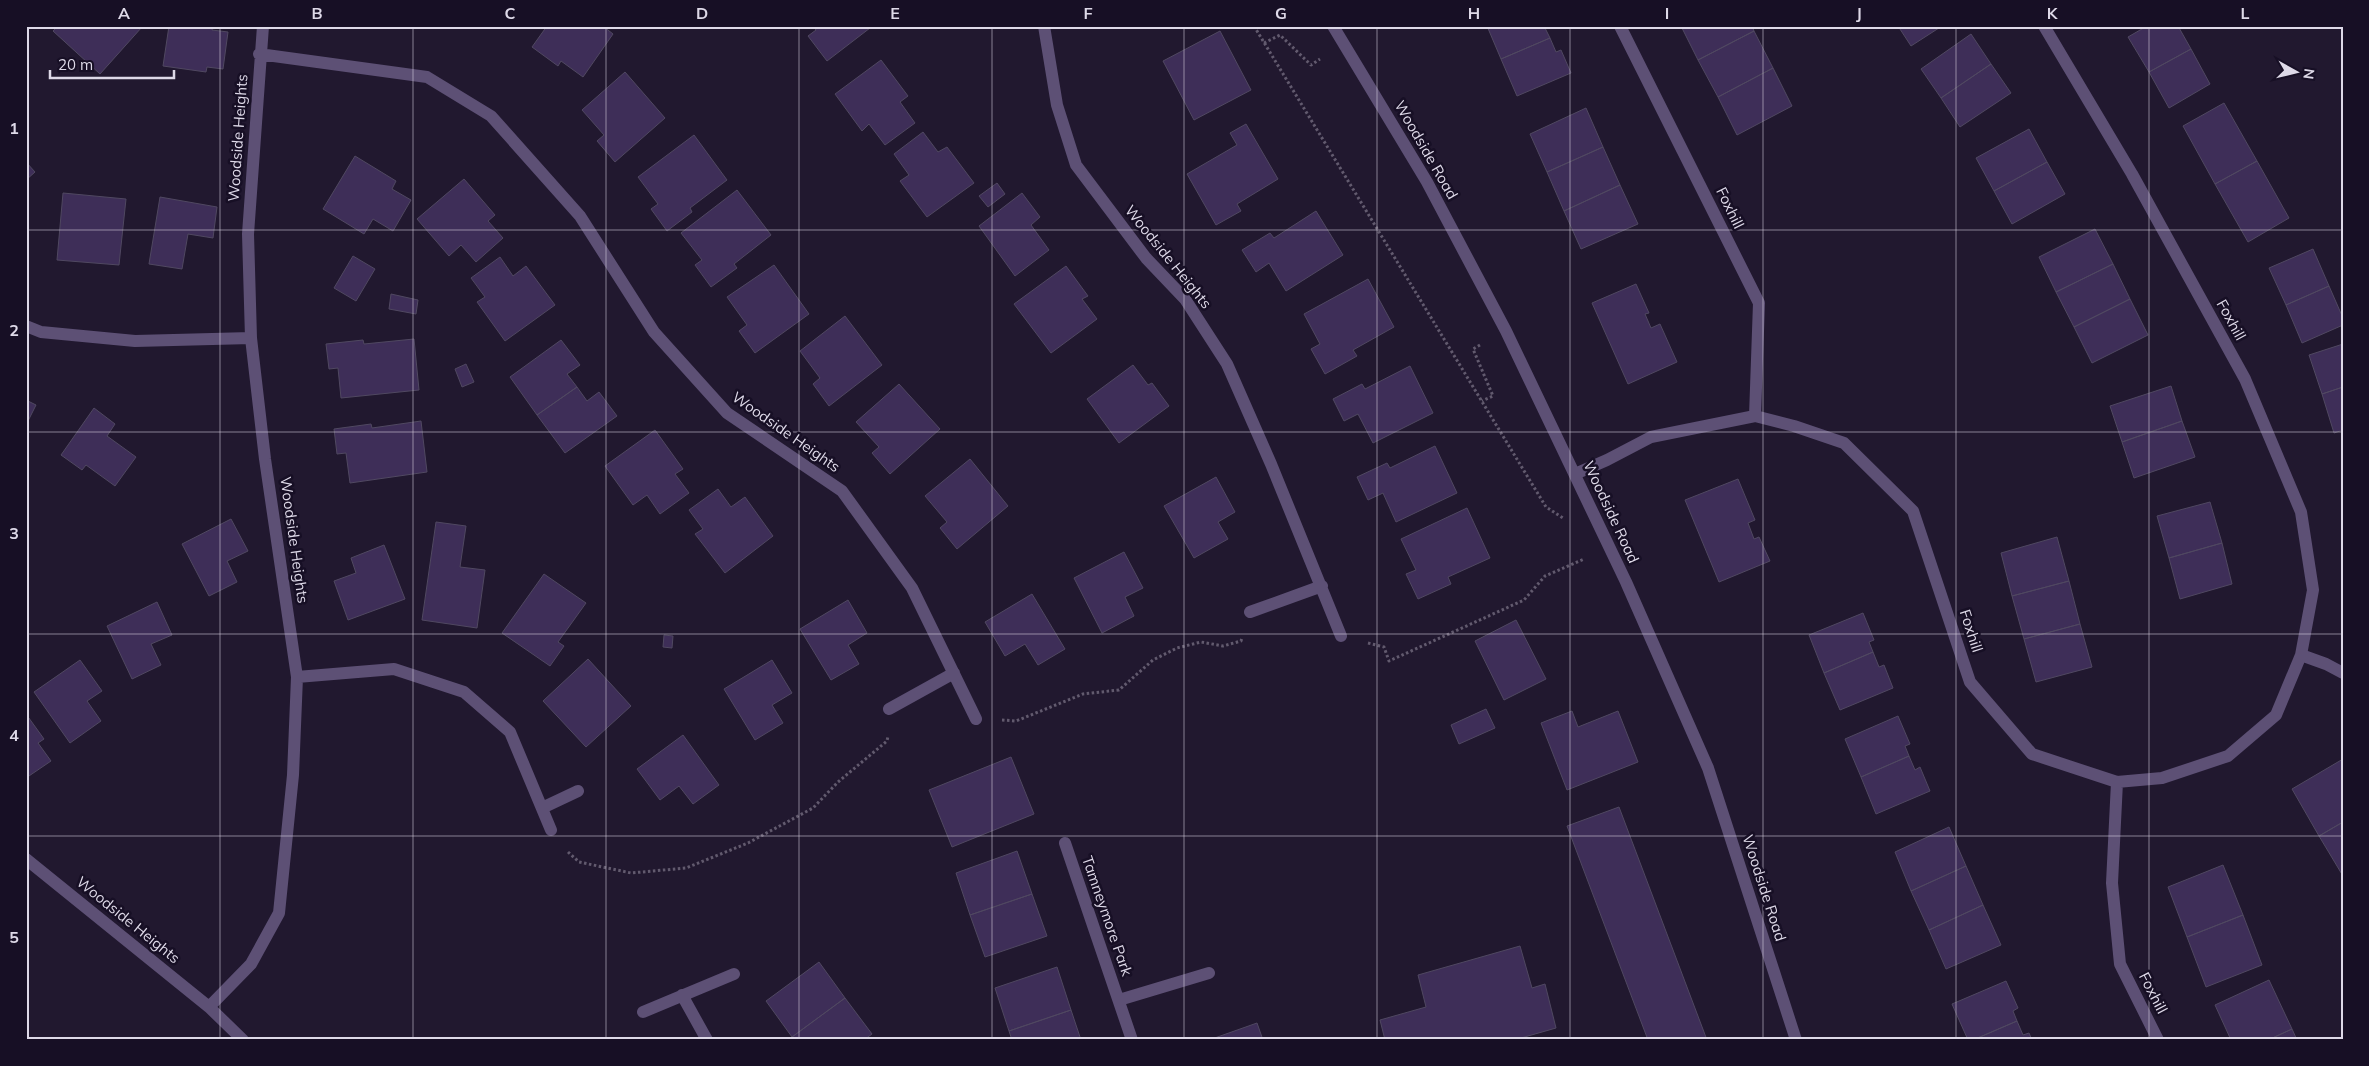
<svg xmlns="http://www.w3.org/2000/svg" width="2369" height="1066" font-family="Mulish,sans-serif">
<style>
.building{fill:#3e2e58;stroke:#504861}
.lines{fill:none;stroke-linecap:round;stroke-linejoin:round}
.path{stroke:#625a6e;stroke-width:3;stroke-dasharray:2.5 2.5;stroke-linecap:butt}
.minor{stroke:#5d5075;stroke-width:12}
.grid{fill:none;stroke:#ded9e8;stroke-width:1;stroke-opacity:0.55}
.labels{text-anchor:middle;stroke-width:5;stroke-linejoin:round;paint-order:stroke}
.street-label{font-size:15px;fill:#ded9e8;stroke:#170f25}
.neatline{fill:none;stroke:#ded9e8;stroke-width:2}
.grid-label{font-size:16px;text-anchor:middle;font-weight:bold;fill:#ded9e8}
</style>
<rect width="100%" height="100%" fill="#21182f"/>
<path class="building" d="M58 26H141L142 27 100 74 53 31Z
M169 26H213L212 30 228 32 223 69 207 67 206 72 163 66Z
M547 26H603L613 34 583 77 561 61 558 66 532 47Z
M813 26H868L870 28 827 61 808 36 816 30Z
M1487 26H1549L1545 28 1550 38 1501 59Z
M1681 26H1752L1754 31 1698 60Z
M1898 26H1942L1911 46Z
M2147 26H2178L2191 49 2149 72 2128 37Z
M1220 31 1251 90 1194 120 1163 61Z
M1754 31 1773 68 1718 97 1698 60Z
M1971 34 1991 64 1941 98 1921 69Z
M1550 38 1556 52 1561 50 1571 73 1517 96 1501 59Z
M2191 49 2210 84 2169 108 2149 72Z
M881 60 908 96 900 102 915 123 885 145 869 124 862 131 835 94Z
M1991 64 2011 93 1960 127 1941 98Z
M1773 68 1792 106 1737 135 1718 97Z
M625 72 665 118 615 162 597 141 604 135 582 110Z
M2224 103 2257 161 2215 184 2183 126Z
M1586 108 1603 147 1547 172 1530 134Z
M1246 124 1278 179 1237 204 1241 211 1216 225 1187 174 1237 145 1230 133Z
M2029 129 2047 162 1994 191 1976 158Z
M923 132 938 152 947 147 974 183 927 217 900 181 909 175 894 154Z
M694 135 727 180 690 208 692 212 667 231 651 209 658 204 638 177Z
M1603 147 1620 185 1564 211 1547 172Z
M355 156 396 181 392 189 411 200 393 231 373 219 364 234 323 209Z
M2257 161 2289 218 2248 242 2215 184Z
M26 162 35 172 26 180Z
M2047 162 2065 194 2012 224 1994 191Z
M464 179 495 215 488 221 503 238 476 262 461 245 449 256 417 219Z
M997 183 1005 194 988 207 979 196Z
M1620 185 1638 224 1581 249 1564 211Z
M737 190 771 235 734 264 737 268 711 287 695 265 702 260 681 233Z
M63 193 126 199 119 265 57 260Z
M1022 193 1040 217 1031 225 1049 250 1015 276 979 226Z
M160 197 217 207 213 238 188 234 182 269 149 264Z
M1316 211 1343 255 1286 291 1269 263 1256 272 1242 250 1270 233 1274 238Z
M2095 229 2113 264 2056 292 2039 257Z
M2313 249 2329 286 2286 305 2269 268Z
M353 256 375 269 356 301 334 288Z
M500 257 513 276 526 266 555 305 505 341 477 302 485 297 471 278Z
M2113 264 2130 299 2074 327 2056 292Z
M774 265 809 314 755 353 739 331 747 325 727 297Z
M1066 266 1088 296 1082 299 1097 319 1051 353 1014 304Z
M1368 279 1394 327 1353 350 1357 356 1325 374 1311 349 1320 344 1304 314Z
M1636 284 1649 313 1645 314 1651 328 1660 324 1677 362 1628 384 1592 303Z
M2329 286 2343 318V325L2302 343 2286 305Z
M391 294 418 300 416 314 389 309Z
M2130 299 2148 335 2092 363 2074 327Z
M845 316 882 365 829 406 813 384 820 378 800 351Z
M414 339 419 390 341 398 338 368 329 369 326 344 363 340 364 344Z
M561 340 580 365 567 374 577 387 537 415 510 377Z
M2343 344V387L2322 394 2309 355Z
M466 364 474 382 462 387 455 369Z
M1133 365 1148 385 1152 383 1169 406 1119 443 1087 399Z
M1410 366 1433 413 1373 443 1358 414 1344 421 1333 399 1362 384 1365 389Z
M899 384 940 429 890 474 872 453 879 447 856 422Z
M2171 386 2182 421 2122 442 2110 406Z
M577 387 587 401 599 392 617 416 565 453 537 415Z
M2343 387V430L2334 433 2322 394Z
M26 400 36 405 26 425Z
M94 408 115 424 107 436 136 457 115 486 86 465 82 470 61 455Z
M421 421 427 472 350 483 346 453 337 454 334 429 371 424 372 428Z
M2182 421 2195 457 2134 478 2122 442Z
M655 430 683 469 675 474 689 493 660 514 647 495 633 505 605 466Z
M1435 446 1457 493 1396 522 1383 493 1368 500 1357 477 1387 463 1390 468Z
M970 459 1008 506 957 549 940 528 947 522 925 496Z
M1216 477 1235 512 1218 522 1228 539 1194 558 1164 506Z
M1738 479 1755 520 1748 523 1754 539 1759 537 1770 561 1719 582 1685 500Z
M718 489 731 507 745 497 773 536 725 573 695 534 703 529 689 510Z
M2210 502 2222 543 2169 558 2157 516Z
M1467 508 1490 558 1448 577 1451 584 1418 599 1406 574 1416 570 1401 539Z
M231 519 248 551 227 561 237 582 209 596 182 544Z
M436 522 466 526 460 567 485 570 477 628 422 620Z
M2057 537 2069 581 2012 596 2001 553Z
M2222 543 2232 584 2180 599 2169 558Z
M384 545 405 599 348 620 334 581 356 573 351 558Z
M1124 552 1143 588 1125 597 1134 616 1102 633 1074 578Z
M544 574 586 603 558 642 564 646 550 666 502 633Z
M2069 581 2080 624 2024 639 2012 596Z
M1032 594 1065 649 1038 665 1025 644 1005 656 985 622Z
M848 600 867 633 848 645 859 664 831 680 800 629Z
M157 602 172 635 151 644 161 665 132 679 107 626Z
M1863 613 1874 640 1869 642 1873 652 1824 673 1809 635Z
M1516 620 1546 679 1504 700 1475 641Z
M2080 624 2092 667 2036 682 2024 639Z
M664 635 673 636 672 648 663 647Z
M1873 652 1879 667 1884 665 1893 688 1840 710 1824 673Z
M588 659 631 706 586 747 543 701Z
M80 660 102 691 87 701 101 721 70 743 34 692Z
M772 660 792 693 772 705 783 723 755 740 724 689Z
M1486 709 1495 728 1459 744 1451 725Z
M1572 711 1578 727 1618 711 1638 762 1567 790 1541 723Z
M26 714 44 739 38 743 51 761 26 778Z
M1898 716 1910 744 1905 746 1909 756 1861 777 1845 739Z
M683 735 719 785 693 804 679 786 660 800 637 769Z
M1909 756 1915 770 1920 767 1930 791 1876 814 1861 777Z
M1011 757 1034 814 952 847 929 790Z
M2343 759V822L2319 836 2292 789Z
M1619 807 1707 1040H1648L1567 826Z
M2343 822V876L2319 836Z
M1949 827 1966 866 1911 891 1895 852Z
M1017 851 1032 894 970 915 956 873Z
M2223 865 2243 915 2187 937 2168 887Z
M1966 866 1983 905 1929 930 1911 891Z
M1032 894 1047 936 985 957 970 915Z
M1983 905 2001 945 1946 969 1929 930Z
M2243 915 2262 965 2206 987 2187 937Z
M1520 946 1532 988 1545 984 1556 1028 1514 1040H1385L1380 1020 1426 1007 1418 975Z
M819 962 845 998 792 1037 766 1001Z
M1057 967 1071 1010 1009 1031 995 988Z
M2269 980 2292 1029 2268 1040H2231L2215 1005Z
M2006 981 2018 1008 2013 1011 2017 1021 1973 1040H1968L1952 1004Z
M845 998 872 1034 864 1040H794L792 1037Z
M1071 1010 1081 1040H1012L1009 1031Z
M2017 1021 2023 1035 2029 1033 2032 1040H1973Z
M1257 1023 1263 1040H1209Z
M2292 1029 2297 1040H2268Z"/>
<g class="lines">
<path class="path" d="M1254 26 1546 507 1563 518
M1264 43 1280 35 1311 65 1320 59
M1480 345 1473 349 1493 396 1482 401
M1368 643 1384 647 1389 661 1524 600 1545 576 1584 559
M1002 720 1016 721 1083 694 1119 690 1153 660 1177 648 1201 642 1223 646 1241 641 1242 638
M568 852 579 862 631 873 686 868 748 843 813 808 838 782 887 741 888 736"/>
<path class="minor" d="M1044 26 1057 105 1076 165 1146 258 1185 299 1227 364 1271 464 1341 636
M1333 26 1427 182 1506 331 1626 582 1708 768 1796 1040
M1620 26 1759 303 1755 416
M259 54 427 77 491 116 580 216 654 332 727 413 842 491 912 588 976 719
M26 326 41 332 135 341 251 338
M1575 474 1607 460 1651 437 1755 416 1794 426 1844 443 1913 511 1970 682 2032 754 2117 782 2162 778 2228 756 2276 715 2301 655 2313 590 2301 512 2245 379 2132 174 2044 26
M1250 612 1322 586
M2301 655 2326 664 2343 673
M297 677 394 669 464 692 510 732 551 830
M889 709 954 673
M2117 782 2112 883 2120 964 2158 1040
M542 808 578 791
M1065 843 1132 1040
M26 859 209 1007 243 1040
M682 995 707 1040
M1119 1000 1209 973
M209 1007 251 964 279 913 293 775 297 677 265 459 251 338 248 234 263 26
M643 1012 734 974"/>
</g>
<path class="grid" d="M220 26V1040M413 26V1040M606 26V1040M799 26V1040M992 26V1040M1184 26V1040M1377 26V1040M1570 26V1040M1763 26V1040M1956 26V1040M2149 26V1040M26 230H2343M26 432H2343M26 634H2343M26 836H2343"/>
<g class="labels">
<g class="street-label">
<text transform="translate(238 138) rotate(-86)" y="5">Woodside Heights</text>
<text transform="translate(1426 150) rotate(60)" y="5">Woodside Road</text>
<text transform="translate(1730 208) rotate(64)" y="5">Foxhill</text>
<text transform="translate(1168 257) rotate(51)" y="5">Woodside Heights</text>
<text transform="translate(2231 320) rotate(61)" y="5">Foxhill</text>
<text transform="translate(786 432) rotate(35)" y="5">Woodside Heights</text>
<text transform="translate(1611 512) rotate(65)" y="5">Woodside Road</text>
<text transform="translate(294 540) rotate(82)" y="5">Woodside Heights</text>
<text transform="translate(1971 631) rotate(72)" y="5">Foxhill</text>
<text transform="translate(1764 888) rotate(72)" y="5">Woodside Road</text>
<text transform="translate(1107 916) rotate(71)" y="5">Tamneymore Park</text>
<text transform="translate(128 920) rotate(39)" y="5">Woodside Heights</text>
<text transform="translate(2153 993) rotate(63)" y="5">Foxhill</text>
</g>
</g>
<rect width="2369" height="1066" fill="none" stroke="#170f25" stroke-width="55"/>
<g transform="translate(2296 72) rotate(98)" stroke="#170f25" stroke-width="4" paint-order="stroke">
<path d="M0-4L9 19L0 12L-9 19Z" fill="#ded9e8"/>
<text y="-8" font-size="14" font-weight="bold" text-anchor="middle" fill="#ded9e8">N</text>
</g>
<path d="M50 70v8h124v-8" fill="none" stroke="#ded9e8" stroke-width="2.5"/>
<text x="58" y="70" font-size="15" fill="#ded9e8" stroke="#170f25" stroke-width="4" paint-order="stroke">20 m</text>
<rect x="28" y="28" width="2314" height="1010" class="neatline"/>
<g class="grid-label">
<text x="124" y="19">A</text>
<text x="317" y="19">B</text>
<text x="510" y="19">C</text>
<text x="702" y="19">D</text>
<text x="895" y="19">E</text>
<text x="1088" y="19">F</text>
<text x="1281" y="19">G</text>
<text x="1474" y="19">H</text>
<text x="1667" y="19">I</text>
<text x="1859" y="19">J</text>
<text x="2052" y="19">K</text>
<text x="2245" y="19">L</text>
<text x="14" y="134">1</text>
<text x="14" y="336">2</text>
<text x="14" y="539">3</text>
<text x="14" y="741">4</text>
<text x="14" y="943">5</text>
</g>
</svg>
